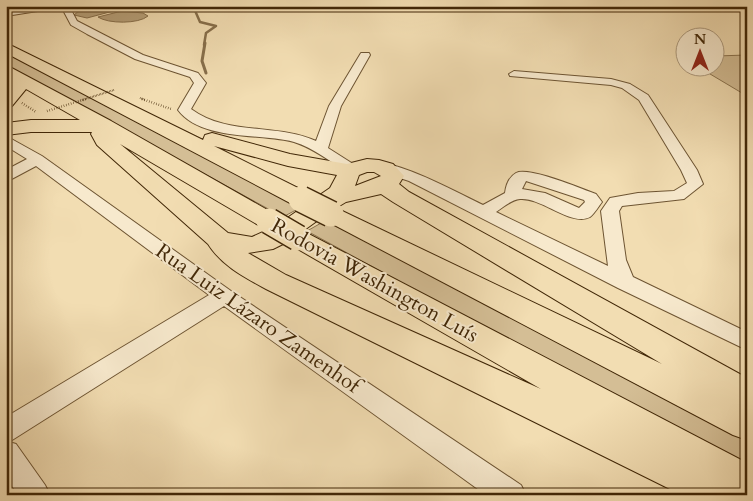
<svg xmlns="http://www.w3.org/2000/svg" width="753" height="501" font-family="Cardo,serif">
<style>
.green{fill:#d4be95;stroke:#8a724e}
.water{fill:#b69f78;stroke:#876f4b}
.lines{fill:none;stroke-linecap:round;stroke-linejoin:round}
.stream-far1{stroke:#876f4b;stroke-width:2.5}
.stream{stroke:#876f4b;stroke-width:3}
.minor-casing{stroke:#6d5432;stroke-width:2}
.highway-casing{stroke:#412707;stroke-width:2}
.path-far1{stroke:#412707;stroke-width:2;stroke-dasharray:0.5 1;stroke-linecap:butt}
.path{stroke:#412707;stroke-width:2.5;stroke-dasharray:0.5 2;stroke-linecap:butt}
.minor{fill:#f7e9cd;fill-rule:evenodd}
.highway{fill:#f2ddb2;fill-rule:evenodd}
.highway-bridge-casing{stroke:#412707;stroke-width:28;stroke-linecap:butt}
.path-bridge-far1{stroke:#412707;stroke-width:2;stroke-dasharray:0.5 1;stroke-linecap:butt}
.path-bridge{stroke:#412707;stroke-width:2.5;stroke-dasharray:0.5 2;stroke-linecap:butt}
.highway-bridge{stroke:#f2ddb2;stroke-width:25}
.labels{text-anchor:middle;stroke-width:4;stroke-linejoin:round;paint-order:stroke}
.street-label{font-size:21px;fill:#412707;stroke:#f7e9cd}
</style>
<rect width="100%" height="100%" fill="#f2ddb2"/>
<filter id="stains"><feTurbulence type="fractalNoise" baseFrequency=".004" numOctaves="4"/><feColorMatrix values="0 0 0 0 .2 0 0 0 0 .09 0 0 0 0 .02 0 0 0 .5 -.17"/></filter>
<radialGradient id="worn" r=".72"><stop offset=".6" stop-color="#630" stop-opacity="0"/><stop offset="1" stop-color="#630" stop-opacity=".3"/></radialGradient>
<path class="green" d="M6 51 305 205 283 217 6 65Z
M747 55V96L700 68H716V56Z
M330 218 747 434V471L307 231Z"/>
<path class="water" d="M95 6H120L121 9 87 18 74 15 80 10Z
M122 11 143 13 148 16C139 24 108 24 98 17Z"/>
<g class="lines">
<path class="stream-far1" d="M193 6 200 22 216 26 206 33 204 45"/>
<path class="stream" d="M205 43 202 61 206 73"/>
<g class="minor-casing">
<path id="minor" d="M40 6H69L77 21 143 55 198 73 206 83 191 109C227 136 276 123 316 141L329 106 361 53H369L370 55 341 106 328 148 361 169 358 172H348C330 162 314 148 294 142 260 133 201 141 178 110L194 83 190 77 135 59 87 34 71 25 63 10H44L6 16V11Z
M514 71 611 79 630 84 648 95 697 170 703 184 684 199 622 206 619 211 626 260 633 277 747 332V350L618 288 409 181 376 170 373 167 376 164C396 159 462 195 483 205L505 193C506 185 509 177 516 173 528 166 582 189 596 194L602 202C599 206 594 214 590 217 572 227 541 197 520 199 511 200 503 207 496 212L608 266 601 211 610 198 638 193 674 191 687 183 681 170 639 100 622 88 611 85 510 76 509 74ZM526 181 584 200 585 202 579 208 545 193 522 189Z
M6 136 42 156 231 291 521 485 526 495H486L224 306 9 442 16 444 45 485 50 495H18L6 477V417L209 295 36 166 6 182V170L27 159 6 146Z"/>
</g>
<g class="highway-casing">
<path id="highway" d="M6 43 203 140 205 135 212 133 290 154 347 164 367 159 379 160 393 164 404 176 399 184 409 192 747 378V440L733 435 321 218 303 231 747 463V495H682L266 289C244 277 222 266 208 244L97 145 91 134 92 132H31L6 135V123L31 120H80L26 89 12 106 6 107V91L10 86 6 80V65L111 121 278 216 282 221 280 223 306 205 301 206 292 204 6 53ZM120 144 260 226 269 229 274 227 252 237 228 233ZM214 146 288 166 337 175 330 188 311 201 313 199 310 194ZM367 172H374L381 176 355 186 359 175ZM381 194 393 202 662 364 336 208 346 202ZM287 242 289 244 541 389 286 275 248 253 273 249Z"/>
</g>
<path class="path-far1" d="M140 98 145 100"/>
<path class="path" d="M142 99 171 109
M22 103 36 112"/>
<use href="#minor" class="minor"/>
<use href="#highway" class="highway"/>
<g class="highway-bridge-casing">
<path id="highway-bridge" d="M301 199 331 214
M269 221 298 238"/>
</g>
<path class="path-bridge-far1" d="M82 100 114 90"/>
<path class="path-bridge" d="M47 111 86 99"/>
<use href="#highway-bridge" class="highway-bridge"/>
</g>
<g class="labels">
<g class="street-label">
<text transform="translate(375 280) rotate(29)" y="7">Rodovia Washington Luís</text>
<text transform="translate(258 318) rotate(35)" y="7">Rua Luiz Lázaro Zamenhof</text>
</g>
</g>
<rect width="753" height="501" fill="none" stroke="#f2ddb2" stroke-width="25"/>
<rect x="8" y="8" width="738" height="486" fill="none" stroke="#412707" stroke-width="2.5"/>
<rect x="12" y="12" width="728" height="476" fill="none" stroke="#412707"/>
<g transform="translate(700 52)"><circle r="24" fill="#f7e9cd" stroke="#ae9b7e"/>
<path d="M0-4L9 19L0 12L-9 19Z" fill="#8f2418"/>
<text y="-8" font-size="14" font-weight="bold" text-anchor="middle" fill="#412707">N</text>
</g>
<rect width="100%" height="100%" filter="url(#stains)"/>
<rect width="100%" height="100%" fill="url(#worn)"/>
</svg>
